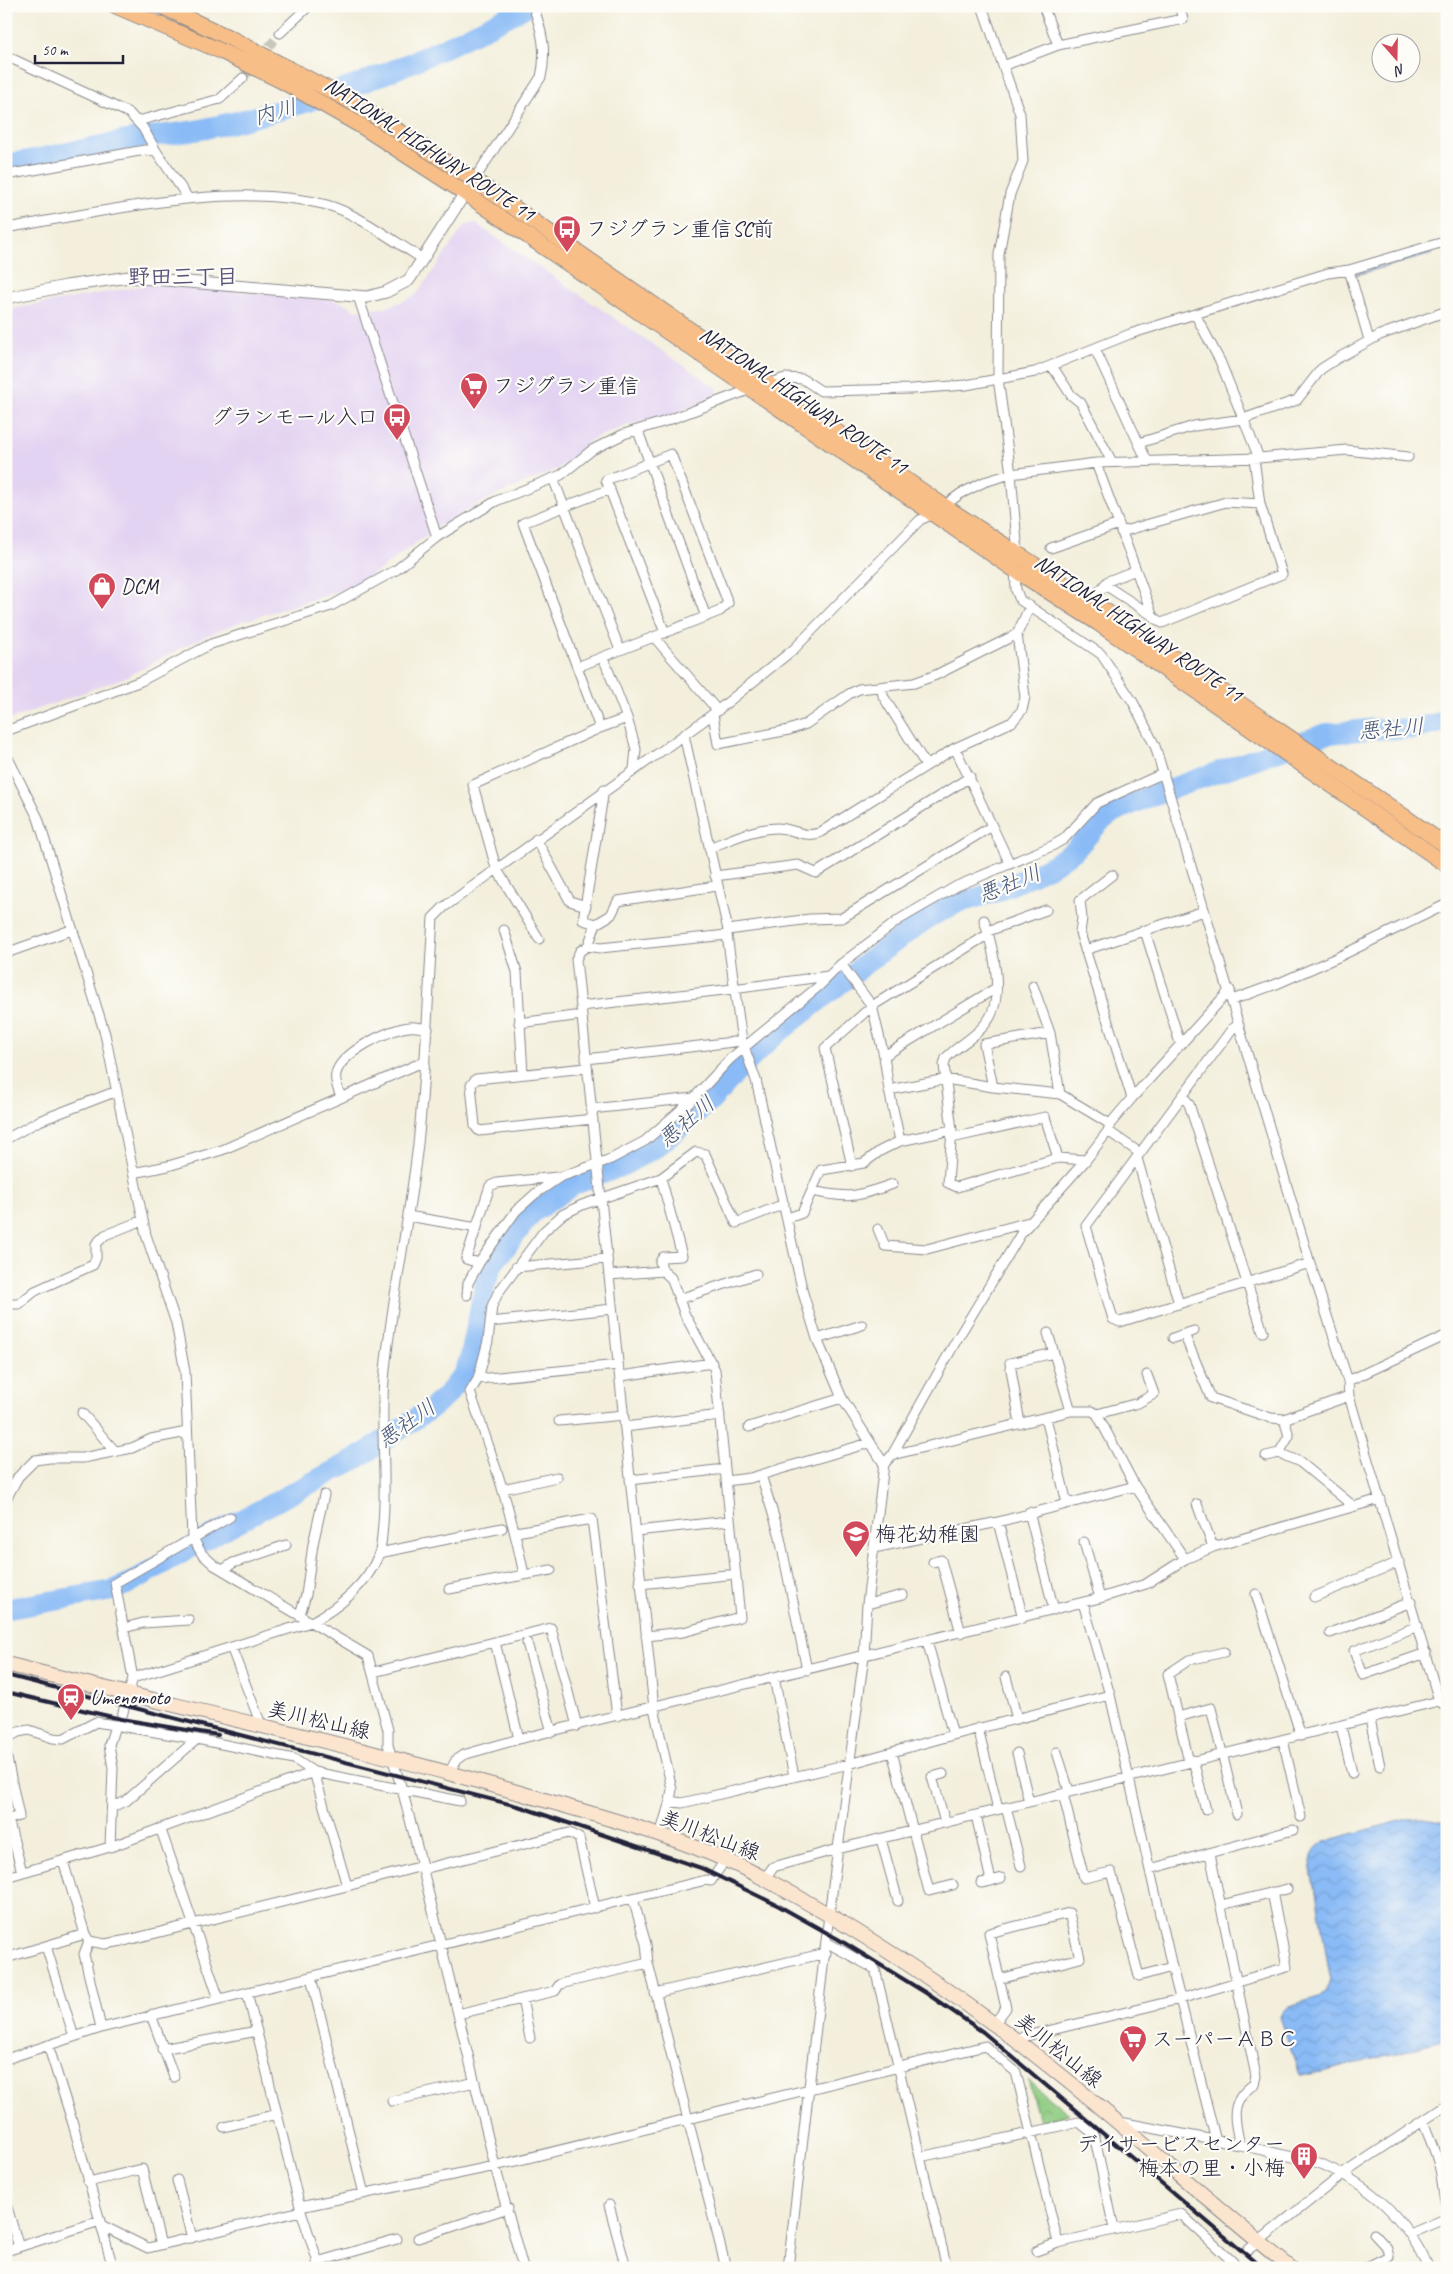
<svg xmlns="http://www.w3.org/2000/svg" width="1453" height="2274" font-family="Caveat,'Klee One',sans-serif">
<style>
.built{fill:#e3d3f2}
.park{fill:url(#park-crowns);stroke:#58765e}
.water{fill:url(#water-waves);stroke:#566e98}
.lines{fill:none;stroke-linecap:round;stroke-linejoin:round}
.stream{stroke:#8abbf6;stroke-width:4}
.river{stroke:#8abbf6;stroke-width:21}
.minor-tunnel{stroke:#c9c6bc;stroke-width:9;stroke-dasharray:9 4.5;stroke-linecap:butt}
.minor-casing{stroke:#8a888c;stroke-width:11}
.tertiary-casing{stroke:#8a888c;stroke-width:13}
.secondary-casing{stroke:#8a888c;stroke-width:16}
.trunk-casing{stroke:#8a888c;stroke-width:17}
.minor{stroke:#fff;stroke-width:9}
.tertiary{stroke:#fff;stroke-width:11}
.secondary{stroke:#fce5cf;stroke-width:14}
.trunk{stroke:#f7be88;stroke-width:15}
.rail{stroke:#22223b;stroke-width:4}
.trunk-bridge-casing{stroke:#8a888c;stroke-width:17;stroke-linecap:butt}
.trunk-bridge{stroke:#f7be88;stroke-width:15}
.labels{text-anchor:middle;stroke-width:4.5;stroke-linejoin:round;paint-order:stroke}
.street-label{font-size:21px;fill:#22223b;stroke:#fdfcf7}
.poi-label{font-size:21px;fill:#22223b;stroke:#fdfcf7;text-anchor:start}
.water-label{font-size:22px;font-style:italic;fill:#46587c;stroke:#fdfcf7}
.neighbourhood-label{font-size:22px;font-weight:bold;fill:#5a537c;stroke:#fdfcf7}
</style>
<defs>
<pattern id="park-crowns" width="20" height="18" patternUnits="userSpaceOnUse" patternTransform="scale(1.25)"><rect width="20" height="18" fill="#8dca80"/><path d="M2 6a3 3 0 1 1 6 0M12 15a3 3 0 1 1 6 0" fill="none" stroke="#79ad70"/></pattern>
<pattern id="water-waves" width="16" height="10" patternUnits="userSpaceOnUse" patternTransform="scale(1.25)"><rect width="16" height="10" fill="#8abbf6"/><path d="M0 5q4-4 8 0t8 0" fill="none" stroke="#77a0d4"/></pattern>
</defs>
<rect width="100%" height="100%" fill="#fdfcf7"/>
<filter id="ink" filterUnits="userSpaceOnUse"><feTurbulence type="fractalNoise" baseFrequency=".02" numOctaves="2"/><feDisplacementMap in="SourceGraphic" scale="10" xChannelSelector="R" yChannelSelector="G"/><feConvolveMatrix kernelMatrix="1 2 1 2 8 2 1 2 1" color-interpolation-filters="sRGB"/></filter>
<filter id="wash" filterUnits="userSpaceOnUse"><feTurbulence type="fractalNoise" baseFrequency=".0096" numOctaves="4" result="noise"/><feDisplacementMap in="SourceGraphic" scale="20" xChannelSelector="R" yChannelSelector="G"/><feGaussianBlur stdDeviation="1.12" result="paint"/><feColorMatrix in="noise" values="0 0 0 0 0 0 0 0 0 0 0 0 0 0 0 0 0 1.4 0 .05"/><feComposite in="paint" operator="in"/></filter>
<g filter="url(#wash)">
<rect width="100%" height="100%" fill="#f3efdc"/>
<path class="built" d="M475 223 718 389 715 398 670 415 628 425 591 440 558 469 492 497 440 525 380 570 343 590 241 622 201 638 126 677 6 721V310L153 284 334 300 349 305 353 310 385 308 406 300 417 294 465 225Z"/>
<path class="park" d="M1028 2080 1069 2114 1039 2121Z"/>
<path class="water" d="M1432 251V254L1356 275 1355 274Z
M1419 1818 1447 1823V2040L1310 2075H1300L1280 2018 1282 2012 1289 2006 1319 1997 1325 1992 1329 1984 1330 1977 1311 1862C1312 1851 1316 1847 1325 1841L1407 1819Z"/>
<g class="lines">
<path class="stream" d="M1445 250H1447"/>
<path class="river" d="M6 164C48 159 88 147 129 140 153 135 179 134 203 129 318 106 425 62 527 6
M6 1609 110 1591 128 1584 215 1534 358 1458 433 1407 447 1395 463 1375 470 1359 485 1285 492 1265 532 1213 573 1185 622 1166 658 1146 711 1101 732 1077 773 1037 870 960 929 917 957 903 996 892 1051 866 1074 851 1101 821 1113 812 1148 797 1325 734 1372 729H1413L1447 721"/>
</g>
</g>
<g filter="url(#ink)">
<g class="lines">
<path class="minor-tunnel" d="M243 78 280 33"/>
<g class="minor-casing">
<path id="minor" d="M982 6 1020 114 1023 161 1010 194 999 254 998 378 1011 474 1018 554
M1043 6 1058 45
M280 33 309 6
M6 56 129 113 143 128 156 151 188 198
M1003 66 1058 45 1183 19 1179 6
M138 121 220 99 243 78
M6 175 145 150 156 151
M472 183 541 77C547 52 542 30 533 6
M6 228C104 212 231 180 327 205 357 213 396 243 423 259
M1349 270 1369 340
M358 296 437 537
M1195 314 1220 361 1259 458
M1095 349 1147 461
M1052 366 1071 395 1081 403 1112 462
M767 384 785 378 803 379 821 391 912 389 966 385 1035 372 1130 334 1328 273 1349 270 1447 241
M638 431 706 617
M1139 443 1194 426 1243 419 1297 400 1321 369 1338 358 1380 335 1447 311
M1096 463 1136 570
M553 478 620 650
M1121 532 1226 502 1260 504
M1051 548 1119 524
M1015 567 1016 590 1020 600 1101 654 1133 702 1155 746 1310 1263 1348 1381 1349 1396 1439 1701 1447 1707
M1105 585 1153 616
M1091 601 1108 581 1136 570 1153 617 1162 623 1282 574 1260 504 1254 458
M654 637 718 711
M603 657 627 718 636 749 634 769
M577 667 720 611 728 603 671 454 606 480 665 633
M882 687 883 696 926 765
M713 714 718 744 789 730 806 724 849 694 859 689 914 683 936 675 1017 634 1030 606
M600 728 523 523 610 489
M6 731 141 681 211 644 331 606 396 570 437 537 496 501 561 475 592 450 624 434 663 422 754 388
M684 735 728 930 727 935 742 1041 756 1080 803 1293 817 1339 842 1398 884 1464
M955 748 1010 864
M6 754 38 818 105 1034 146 1235 176 1323 185 1372 192 1537 202 1554 214 1565 368 1656 388 1730V1745L402 1789 422 1866 495 2166 523 2268
M604 790 583 920 596 924 588 946 580 951 576 959 654 1708 672 1789 670 1801 660 1835
M536 839 570 901 586 906
M709 848C730 840 754 828 777 828 792 828 803 838 819 833L955 748 1012 722 1022 710 1025 697 1017 634
M1112 875 1080 900 1082 918 1080 933 1132 1098
M715 876 798 865 816 873 970 777
M984 920C993 947 1006 999 986 1023 975 1038 958 1045 946 1058L944 1065 952 1130 948 1183 957 1187 1058 1158 1086 1160
M596 924 611 915 618 901 716 886
M504 930 517 972 523 1074
M728 930 810 919 842 918 992 826
M988 931 1046 910
M1145 931 1180 1043
M539 939 496 868 473 785 600 728 627 718
M588 946 600 948 727 935
M1085 950 1204 911
M6 953 71 930
M841 964 872 1006 884 1056 889 1090 946 1079 993 1087 1060 1094 1110 1124
M1033 986 1050 1033 1060 1094
M1232 1000 1279 983 1336 958 1447 904
M581 1006 733 989 828 976
M519 1023 582 1015
M1239 1025 1232 1029 1086 1226 1113 1319 1120 1322 1310 1263
M884 1056 996 988
M586 1059 742 1041
M586 1068 476 1079 471 1085 475 1126 479 1131 593 1119
M993 1087 984 1044 1050 1033
M889 1090 900 1141
M1183 1096 1189 1104 1263 1332
M341 1097C339 1091 334 1082 336 1074 340 1053 389 1029 409 1027 415 1026 422 1028 428 1029
M591 1109 694 1098
M1108 1131 1140 1153
M952 1138 1045 1117 1058 1158
M6 1139 39 1121 117 1091
M1137 1158 1179 1304
M852 1166 825 1048 872 1006 987 935
M133 1173 168 1166 222 1150 425 1061
M812 1191C850 1199 856 1197 893 1184
M408 1216 477 1228
M788 1218 802 1213 821 1170 864 1163 880 1151 900 1141 952 1130
M878 1229 885 1246 927 1249 1029 1222
M479 1263 466 1259 490 1186 497 1183 557 1177
M516 1267 607 1259
M609 1275 663 1271
M467 1295 468 1283 479 1263 516 1211 535 1194 560 1177 611 1159 645 1141 690 1102 730 1059 819 986 841 964 900 919 957 886 1052 846 1064 839 1097 803 1164 773
M679 1299 756 1274
M6 1304H19L35 1291 93 1265 96 1258V1244L105 1235 143 1220
M490 1322 612 1309
M1048 1333 1071 1411
M1184 1334 1194 1331
M1173 1338 1184 1334 1211 1398 1271 1418 1284 1419 1349 1396
M817 1339 862 1325
M621 1376 712 1363
M478 1379 618 1365
M1348 1381 1447 1335
M82 1413 115 1451
M1097 1414 1138 1403 1154 1394 1147 1375
M1046 1418 1067 1503
M1284 1419 1289 1436 1279 1453 1300 1462 1353 1506
M559 1421 624 1415
M1020 1424 1010 1363 1054 1353
M625 1427 720 1415
M749 1427 842 1398
M892 1455 1071 1411H1092L1097 1414 1135 1486 1185 1559
M1266 1456 1279 1453
M761 1475 779 1533 807 1670
M630 1480 725 1469
M726 1481 750 1478 869 1443
M503 1489 557 1477
M6 1499 18 1477 35 1460 50 1458H83L132 1448 151 1439 187 1432
M1197 1504 1213 1547
M1029 1512 1054 1610
M998 1522 1023 1618
M636 1531 729 1521
M516 1532 592 1519 617 1716
M1084 1542 1100 1598
M874 1548 998 1522 1135 1486
M379 1553 502 1528
M933 1562 941 1560 961 1633
M223 1570 233 1563 286 1545
M524 1575C512 1512 491 1452 470 1392L478 1379 488 1341 492 1306 498 1293 544 1231 562 1215 582 1205 661 1178 696 1152 705 1154 736 1223 784 1204
M640 1584 736 1574
M449 1589 551 1570
M1256 1594 1301 1736
M1314 1597 1399 1562
M1083 1603 1110 1695 1172 1967 1216 2141
M867 1604 903 1595
M300 1614 306 1595 313 1544 324 1495
M1418 1626 1354 1651 1363 1675 1426 1653
M124 1628 143 1623 189 1620
M1330 1633 1411 1602
M646 1636 683 1632 740 1617 715 1370 685 1315 671 1278 663 1271 660 1262 663 1257 682 1256 661 1178
M927 1641 953 1735
M495 1642 519 1739
M527 1643 552 1732
M231 1647 262 1727
M374 1672 551 1628 577 1726
M1006 1677 1017 1719
M133 1678 115 1583 230 1517
M774 1678 794 1776
M1178 1717 1211 1708 1237 1814
M1370 1719 1380 1766
M119 1726 133 1678 311 1622C338 1609 368 1583 379 1554 382 1545 382 1533 383 1524 387 1476 380 1428 384 1380 391 1301 409 1223 418 1144 426 1069 428 994 433 918L444 907 713 714 794 649 920 520 933 514 960 494 984 482 1011 474 1096 463 1259 458 1347 450 1408 457
M1341 1726 1352 1773
M978 1728 998 1809
M6 1739 18 1732 29 1730 53 1738 63 1739 96 1722 197 1739 294 1759 314 1772 347 1886
M1283 1740 1301 1817
M892 1752 929 1891 953 1885
M1057 1752 1069 1791
M1017 1753 1029 1802
M6 1754 19 1816 6 1820
M1193 1760 1206 1810
M1189 1762 1168 1674 1189 1660 1224 1652
M449 1773 456 1760 463 1755 519 1739 1100 1598 1146 1584 1185 1559 1213 1547 1380 1499
M943 1774 932 1777 945 1822
M1063 1794 1084 1878 1111 1872 1139 1976 1172 1967
M670 1801 682 1803 849 1764 953 1735 1110 1695
M112 1807 126 1801 197 1739
M1006 1807 1021 1866
M976 1815 991 1881 981 1883
M8 1819 22 1872
M161 1830 219 1999
M881 1839 898 1901
M110 1847 113 1768 109 1745 115 1726
M1210 1854 1256 2076 1254 2084C1229 2102 1234 2118 1240 2145
M63 1861 85 1934
M423 1869 569 1833 579 1838 595 1908
M1150 1869 1293 1830
M6 1877 110 1847 314 1772 460 1801
M765 1878 773 1867 838 1849 1439 1701
M991 1881 1001 1878
M633 1899 646 1944 648 1963 726 2268
M1221 1905 1287 1889
M89 1941 84 1954 101 2028
M826 1942 875 1969 920 2157 1079 2122 1094 2134 1114 2229
M46 1946 74 2037
M6 1958 85 1934 89 1941 105 1944 128 1940 347 1886 422 1866
M311 1977 364 2194
M247 1992 301 2211 320 2268
M655 1993 826 1953
M522 1999 530 2038
M458 2014 555 1991 560 1984 648 1963
M151 2015 174 2077
M994 2024 1006 2008 989 1933 1069 1913 1080 1958 1000 1979
M1014 2039 1180 1999 1287 1967 1272 1892
M48 2045 73 2124 113 2268
M162 2049 257 2031
M6 2059 101 2028 706 1880 711 1881 725 1860
M392 2101 475 2082
M1423 2121C1428 2136 1436 2151 1439 2166 1443 2181 1442 2193 1447 2208
M1120 2122 1240 2145 1319 2163C1371 2185 1405 2217 1429 2268
M224 2127 277 2114
M920 2157 947 2268
M177 2180 192 2238
M88 2182 142 2169 161 2245
M6 2204 19 2247
M609 2205 626 2268
M300 2207 495 2166 985 2046 1016 2072 1058 2243 1181 2214 1233 2262 1230 2268
M101 2225 148 2248 301 2211
M1410 2234 1447 2218
M418 2238 508 2208
M1248 2250 1343 2174 1447 2105
M6 2251 100 2221
M1036 2251 1058 2243
M317 2262 397 2239
M613 2268 625 2265
M788 2268 829 1915 864 1656 867 1604 884 1464 892 1455 956 1341 1022 1232 1086 1160 1108 1131 1110 1124 1132 1098 1230 990
M1365 2268 1389 2256 1387 2248 1374 2234"/>
</g>
<g class="tertiary-casing">
<path id="tertiary" d="M6 298 66 286 129 277 367 297 386 292 409 280 465 193"/>
</g>
<g class="secondary-casing">
<path id="secondary" d="M6 1664C177 1707 350 1744 520 1793 602 1817 692 1839 767 1880 845 1922 922 1971 994 2024 1097 2099 1191 2188 1291 2268"/>
</g>
<g class="trunk-casing">
<path id="trunk" d="M116 6 223 52
M161 6 230 38
M378 118 474 180 935 500 1104 610 1447 846
M363 127 465 193 1015 570 1098 623 1447 865"/>
</g>
<use href="#minor" class="minor"/>
<use href="#tertiary" class="tertiary"/>
<use href="#secondary" class="secondary"/>
<use href="#trunk" class="trunk"/>
<path class="rail" d="M6 1675 521 1807 701 1868 779 1906 838 1939 926 1993 983 2032 1262 2268
M6 1692 121 1719 218 1735"/>
<g class="trunk-bridge-casing">
<path id="trunk-bridge" d="M230 38 343 97 378 118
M223 52 282 81 363 127"/>
</g>
<use href="#trunk-bridge" class="trunk-bridge"/>
</g>
</g>
<defs>
<g id="bus-pin" transform="scale(1.4375)"><path d="M0 17L-7.5 6A9.5 9.5 0 1 1 7.5 6Z" fill="#d1495b" stroke="#fdfcf7"/><path d="M-5-6H5V4H4V6H2V4H-2V6H-4V4H-5ZM-3.5-4V0h7V-4ZM-3.5 1.2v1.5H-2V1.2ZM2 1.2v1.5H3.5V1.2Z" fill="#fff"/></g>
<g id="supermarket-pin" transform="scale(1.4375)"><path d="M0 17L-7.5 6A9.5 9.5 0 1 1 7.5 6Z" fill="#d1495b" stroke="#fdfcf7"/><path d="M-6-5.5h2.5l.6 2H6L4.5 2H-2.5L-4.4-4H-6ZM-1.5 3.2a1.3 1.3 0 1 0 .1 0ZM3 3.2a1.3 1.3 0 1 0 .1 0Z" fill="#fff"/></g>
<g id="shop-pin" transform="scale(1.4375)"><path d="M0 17L-7.5 6A9.5 9.5 0 1 1 7.5 6Z" fill="#d1495b" stroke="#fdfcf7"/><path d="M-5-2.5h2.3a2.7 3.5 0 0 1 5.4 0H5L5.5 6h-11ZM-1.5-2.5h3a1.5 2.3 0 0 0-3 0Z" fill="#fff"/></g>
<g id="school-pin" transform="scale(1.4375)"><path d="M0 17L-7.5 6A9.5 9.5 0 1 1 7.5 6Z" fill="#d1495b" stroke="#fdfcf7"/><path d="M0-5L7-2L0 1L-7-2ZM-4 1L0 2.5L4 1V4Q0 6-4 4Z" fill="#fff"/></g>
<g id="station-pin" transform="scale(1.4375)"><path d="M0 17L-7.5 6A9.5 9.5 0 1 1 7.5 6Z" fill="#d1495b" stroke="#fdfcf7"/><path d="M-3-6H3Q5-6 5-4V2Q5 4 3 4L4.5 6H3L1.5 4h-3L-3 6H-4.5L-3 4Q-5 4-5 2V-4Q-5-6-3-6ZM-3.5-4v3h7v-3ZM-3.5 1v1.5H-2V1ZM2 1v1.5H3.5V1Z" fill="#fff"/></g>
<g id="building-pin" transform="scale(1.4375)"><path d="M0 17L-7.5 6A9.5 9.5 0 1 1 7.5 6Z" fill="#d1495b" stroke="#fdfcf7"/><path d="M-4-6H4V6H1V3H-1V6H-4ZM-2.5-4.3h1.7v1.8h-1.7ZM.8-4.3h1.7v1.8H.8ZM-2.5-1h1.7V.8h-1.7ZM.8-1h1.7V.8H.8Z" fill="#fff"/></g>
</defs>
<g fill-rule="evenodd">
<use href="#bus-pin" x="567" y="229"/>
<use href="#supermarket-pin" x="474" y="386"/>
<use href="#bus-pin" x="397" y="417"/>
<use href="#shop-pin" x="102" y="586"/>
<use href="#school-pin" x="856" y="1534"/>
<use href="#station-pin" x="71" y="1697"/>
<use href="#supermarket-pin" x="1133" y="2039"/>
<use href="#building-pin" x="1304" y="2156"/>
</g>
<g class="labels">
<g class="street-label">
<text transform="translate(430 149) rotate(33)" y="7">NATIONAL HIGHWAY ROUTE 11</text>
<text transform="translate(804 400) rotate(34)" y="7">NATIONAL HIGHWAY ROUTE 11</text>
<text transform="translate(1139 628) rotate(34)" y="7">NATIONAL HIGHWAY ROUTE 11</text>
<text transform="translate(319 1720) rotate(13)" y="7">美川松山線</text>
<text transform="translate(710 1835) rotate(21)" y="7">美川松山線</text>
<text transform="translate(1059 2050) rotate(39)" y="7">美川松山線</text>
</g>
<g class="poi-label">
<text x="586" y="236">フジグラン重信SC前</text>
<text x="493" y="393">フジグラン重信</text>
<text x="378" y="424" text-anchor="end">グランモール入口</text>
<text x="121" y="593">DCM</text>
<text x="875" y="1541">梅花幼稚園</text>
<text x="90" y="1704">Umenomoto</text>
<text x="1152" y="2046">スーパーＡＢＣ</text>
<text x="1285" y="2151" text-anchor="end">デイサービスセンター<tspan x="1285" dy="24">梅本の里・小梅</tspan></text>
</g>
<g class="water-label">
<text transform="translate(275 111) rotate(-15)" y="8">内川</text>
<text transform="translate(1391 728) rotate(-5)" y="8">悪社川</text>
<text transform="translate(1009 883) rotate(-22)" y="8">悪社川</text>
<text transform="translate(686 1121) rotate(-40)" y="8">悪社川</text>
<text transform="translate(406 1423) rotate(-36)" y="8">悪社川</text>
</g>
<g class="neighbourhood-label">
<text x="183" y="284">野田三丁目</text>
</g>
</g>
<rect width="1453" height="2274" fill="none" stroke="#fdfcf7" stroke-width="25"/>
<g transform="translate(1396 58) rotate(160)"><circle r="24" fill="#fdfcf7" stroke="#a5a5ac"/>
<path d="M0-4L9 19L0 12L-9 19Z" fill="#d1495b"/>
<text y="-8" font-size="14" font-weight="bold" text-anchor="middle" fill="#22223b">N</text>
</g>
<path d="M35 55v8h88v-8" fill="none" stroke="#22223b" stroke-width="2.5"/>
<text x="42" y="55" font-size="15" fill="#22223b" stroke="#fdfcf7" stroke-width="4" paint-order="stroke">50 m</text>
</svg>
